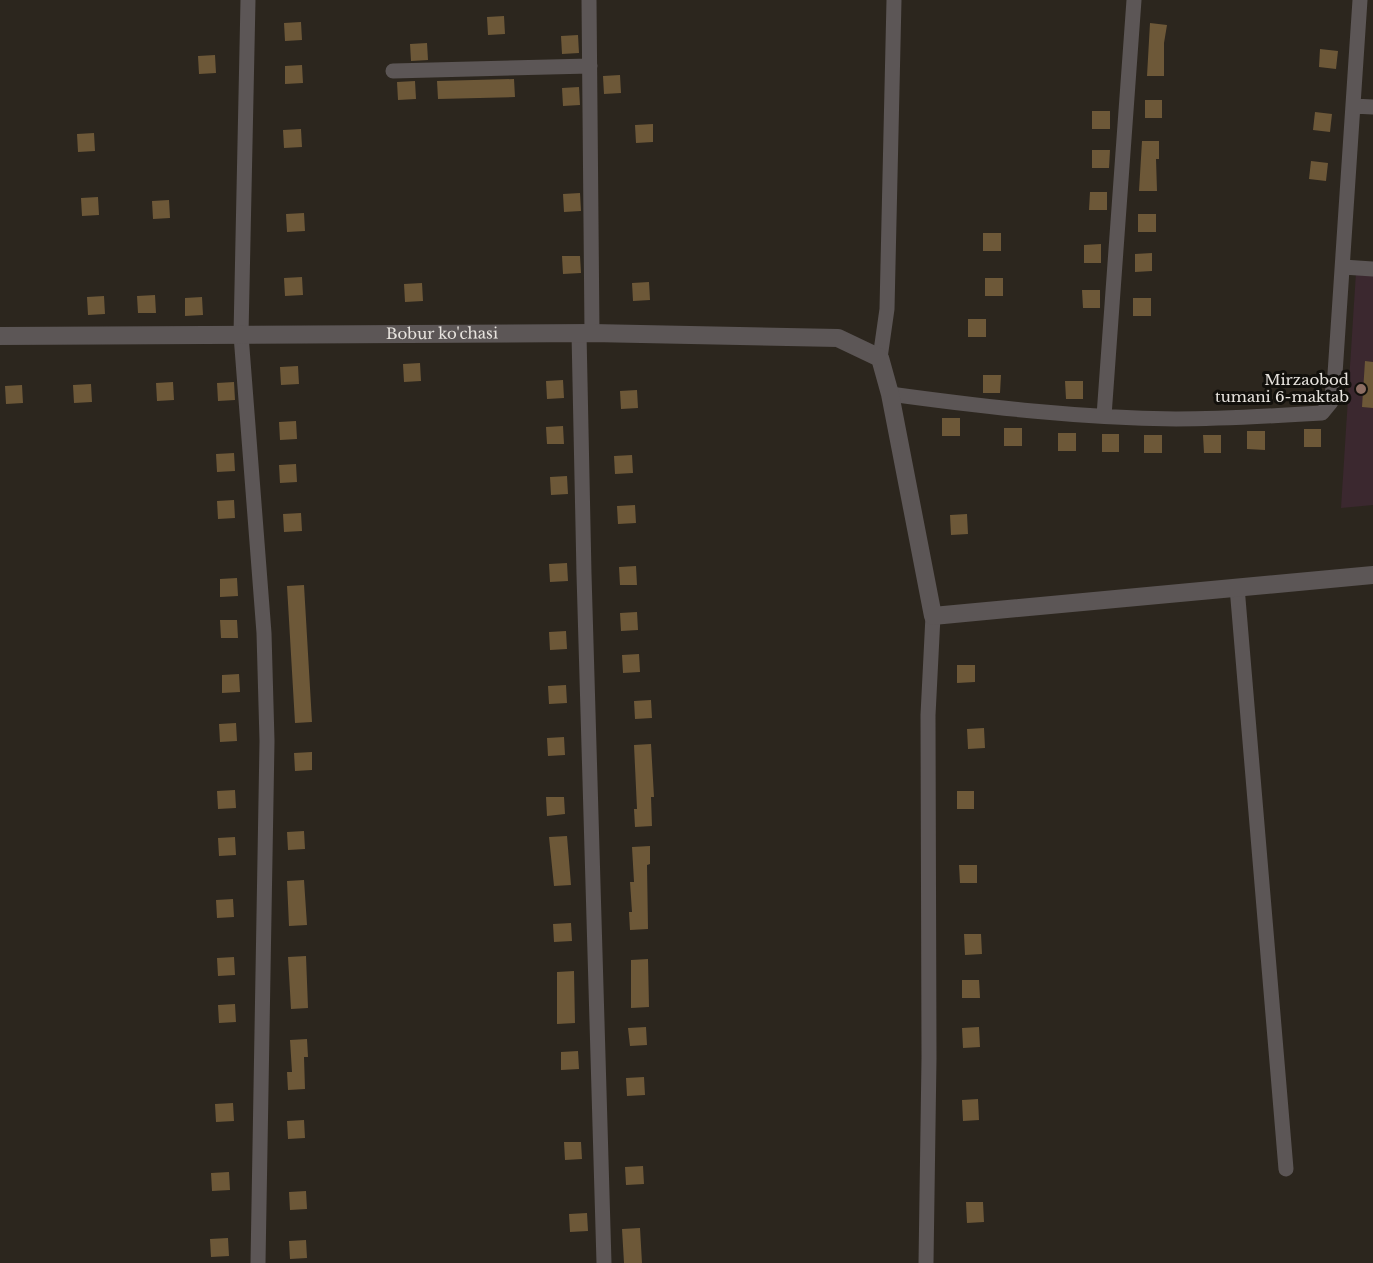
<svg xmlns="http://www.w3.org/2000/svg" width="1373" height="1263" font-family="'Libre Baskerville',serif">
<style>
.industrial{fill:#3b282f}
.building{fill:#6d5838}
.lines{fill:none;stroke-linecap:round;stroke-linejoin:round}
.minor{stroke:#5c5656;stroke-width:15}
.tertiary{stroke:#5c5656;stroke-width:18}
.education-dot{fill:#8d6e63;stroke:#12100c;stroke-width:2}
.labels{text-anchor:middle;stroke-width:6;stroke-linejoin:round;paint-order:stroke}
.street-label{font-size:15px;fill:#e7e3de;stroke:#12100c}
.poi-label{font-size:15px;fill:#e7e3de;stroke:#12100c;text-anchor:end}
</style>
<rect width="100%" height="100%" fill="#2c261e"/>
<path class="industrial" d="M1356 272 1373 274V505L1341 508Z"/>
<path class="building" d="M504 16 505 34 488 35 487 17Z
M301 22 302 40 285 41 284 23Z
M1150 23 1167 25 1164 43V76H1147Z
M578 35 579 53 562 54 561 36Z
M427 43 428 60 411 61 410 44Z
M1320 49 1338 51 1336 69 1319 67Z
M215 55 216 73 199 74 198 56Z
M302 65 303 83 285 84V66Z
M620 75 621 93 604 94 603 76Z
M514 79 515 97 438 99 437 81Z
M415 81 416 99 398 100 397 82Z
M579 87 580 105 563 106 562 88Z
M1145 100H1162V118H1145Z
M1092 111H1110V129H1092Z
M1315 112 1332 114 1330 132 1313 130Z
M653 124V142L636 143 635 125Z
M301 129 302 147 284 148 283 130Z
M94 133 95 151 78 152 77 134Z
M1142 141H1159V159H1156L1157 191H1139Z
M1092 150H1110L1109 168H1092Z
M1311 161 1328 163 1326 181 1309 179Z
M1090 192H1107V210H1089Z
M580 193 581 211 564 212 563 194Z
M98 197 99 215 82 216 81 198Z
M169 200 170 218 153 219 152 201Z
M304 213 305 231 287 232 286 214Z
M1138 214H1156V232H1138Z
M983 233H1001V251H983Z
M1101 244V263H1084V245Z
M1152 253V271L1135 272V254Z
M562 256H580L581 273 563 274Z
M302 277 303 295 285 296 284 278Z
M985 278H1003V296H985Z
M649 282 650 300 633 301 632 283Z
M422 283 423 301 405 302 404 284Z
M1082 290H1100V308H1083Z
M155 295 156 313H138L137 296Z
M104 296 105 314 88 315 87 297Z
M202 297 203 315 185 316V298Z
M1133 298H1151V316H1133Z
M968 319H986V337H968Z
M1365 361 1373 362V408L1362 407Z
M420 363 421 381 404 382 403 364Z
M298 366 299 384 281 385 280 367Z
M983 375H1001L1000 393H983Z
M563 380 564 398 547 399 546 381Z
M1065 381H1083V399H1066Z
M173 382 174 400 157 401 156 383Z
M234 382 235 400 218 401 217 383Z
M91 384 92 402 74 403 73 385Z
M22 385 23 403 6 404 5 386Z
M637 390 638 408 621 409 620 391Z
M942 418H960V436H942Z
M296 421 297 439 280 440 279 422Z
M563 426 564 444H547L546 427Z
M1004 428H1022V446H1004Z
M1304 429H1321V447H1304Z
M1247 431H1265V450L1247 449Z
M1058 433H1076V451H1058Z
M1102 434H1119V452H1102Z
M1144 435H1162V453H1144Z
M1203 435H1221V453H1204Z
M234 453 235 471 217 472 216 454Z
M632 455 633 473 615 474 614 456Z
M296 464 297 482 280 483 279 465Z
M567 476 568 494 551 495 550 477Z
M234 500 235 518 218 519 217 501Z
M635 505 636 523 618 524 617 506Z
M301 513 302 531 284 532 283 514Z
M967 514 968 534 951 535 950 515Z
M567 563 568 581 550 582 549 564Z
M636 566 637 585H620L619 567Z
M237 578 238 596 220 597V579Z
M304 585 312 722 295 723 287 586Z
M637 612 638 630 621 631 620 613Z
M220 620H237L238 638H221Z
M566 631 567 649 550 650 549 632Z
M639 654 640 672 623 673 622 655Z
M957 665H975V682L957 683Z
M239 674 240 692 222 693V675Z
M566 685 567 703 549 704 548 686Z
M651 700 652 718 635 719 634 701Z
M236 723 237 741 220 742 219 724Z
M984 728 985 748 968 749 967 729Z
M564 737 565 755 548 756 547 738Z
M651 744 654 797H651L652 826 635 827 634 809H637L634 745Z
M312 752V770L295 771 294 753Z
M235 790 236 808 218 809 217 791Z
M957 791H974V809H957Z
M546 797H564L565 814 547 816Z
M304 831 305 849 288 850 287 832Z
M567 836 571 885 554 886 549 837Z
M235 837 236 855 219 856 218 838Z
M650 846V864L647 865 648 929 630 930 629 912H632L630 882H634L632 847Z
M959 865H977V883H960Z
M304 880 307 925 289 926 287 881Z
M233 899 234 917 217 918 216 900Z
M571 923 572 941 554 942 553 924Z
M964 934H981L982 954 965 955Z
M306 956 308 1008 291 1009 288 957Z
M234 957 235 975 218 976 217 958Z
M648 959 649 1007 631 1008V960Z
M574 971 575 1023 557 1024V972Z
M962 980H979L980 998H962Z
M235 1004 236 1022 219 1023 218 1005Z
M646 1027 647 1045 630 1046 628 1028Z
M979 1027 980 1047 963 1048 962 1028Z
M307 1039 308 1057H304L305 1089 288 1090 287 1072H292L290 1040Z
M578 1051 579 1069 561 1070V1052Z
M644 1077 645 1095 627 1096 626 1078Z
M978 1099 979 1120 963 1121 962 1100Z
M233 1103 234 1121 216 1122 215 1104Z
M304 1120 305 1138 288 1139 287 1121Z
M564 1142H581L582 1159 565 1160Z
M643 1166 644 1184 626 1185 625 1167Z
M229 1172 230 1190 212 1191 211 1173Z
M306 1191 307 1209 290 1210 289 1192Z
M966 1202H983L984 1222 967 1223Z
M587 1213 588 1231 570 1232 569 1214Z
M640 1228 642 1263H624L622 1229Z
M228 1238 229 1256 211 1257 210 1239Z
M306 1240 307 1258 290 1259 289 1241Z"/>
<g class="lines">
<path class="minor" d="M248 0 241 335 264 633 267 741 258 1263
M589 0 592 333
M393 71 590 66
M1353 106 1373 107
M1343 267 1373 269
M579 333 584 574 604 1263
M880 358 887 309 894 0
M890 394C985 407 1080 418 1176 419 1224 419 1273 416 1322 413L1331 402 1335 374 1360 0
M1104 416 1134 0
M1237 587 1286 1169
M926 1263 929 1058 928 715 933 616"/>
<path class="tertiary" id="s1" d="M0 336 592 333 838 338 880 358 890 394 933 616 1373 575"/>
</g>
<circle class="education-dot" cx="1361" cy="389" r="6"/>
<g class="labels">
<g class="street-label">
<text dy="5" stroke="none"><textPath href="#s1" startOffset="442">Bobur ko'chasi</textPath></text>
</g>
<g class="poi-label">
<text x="1349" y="385">Mirzaobod<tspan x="1349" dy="17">tumani 6-maktab</tspan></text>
</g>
</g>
</svg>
